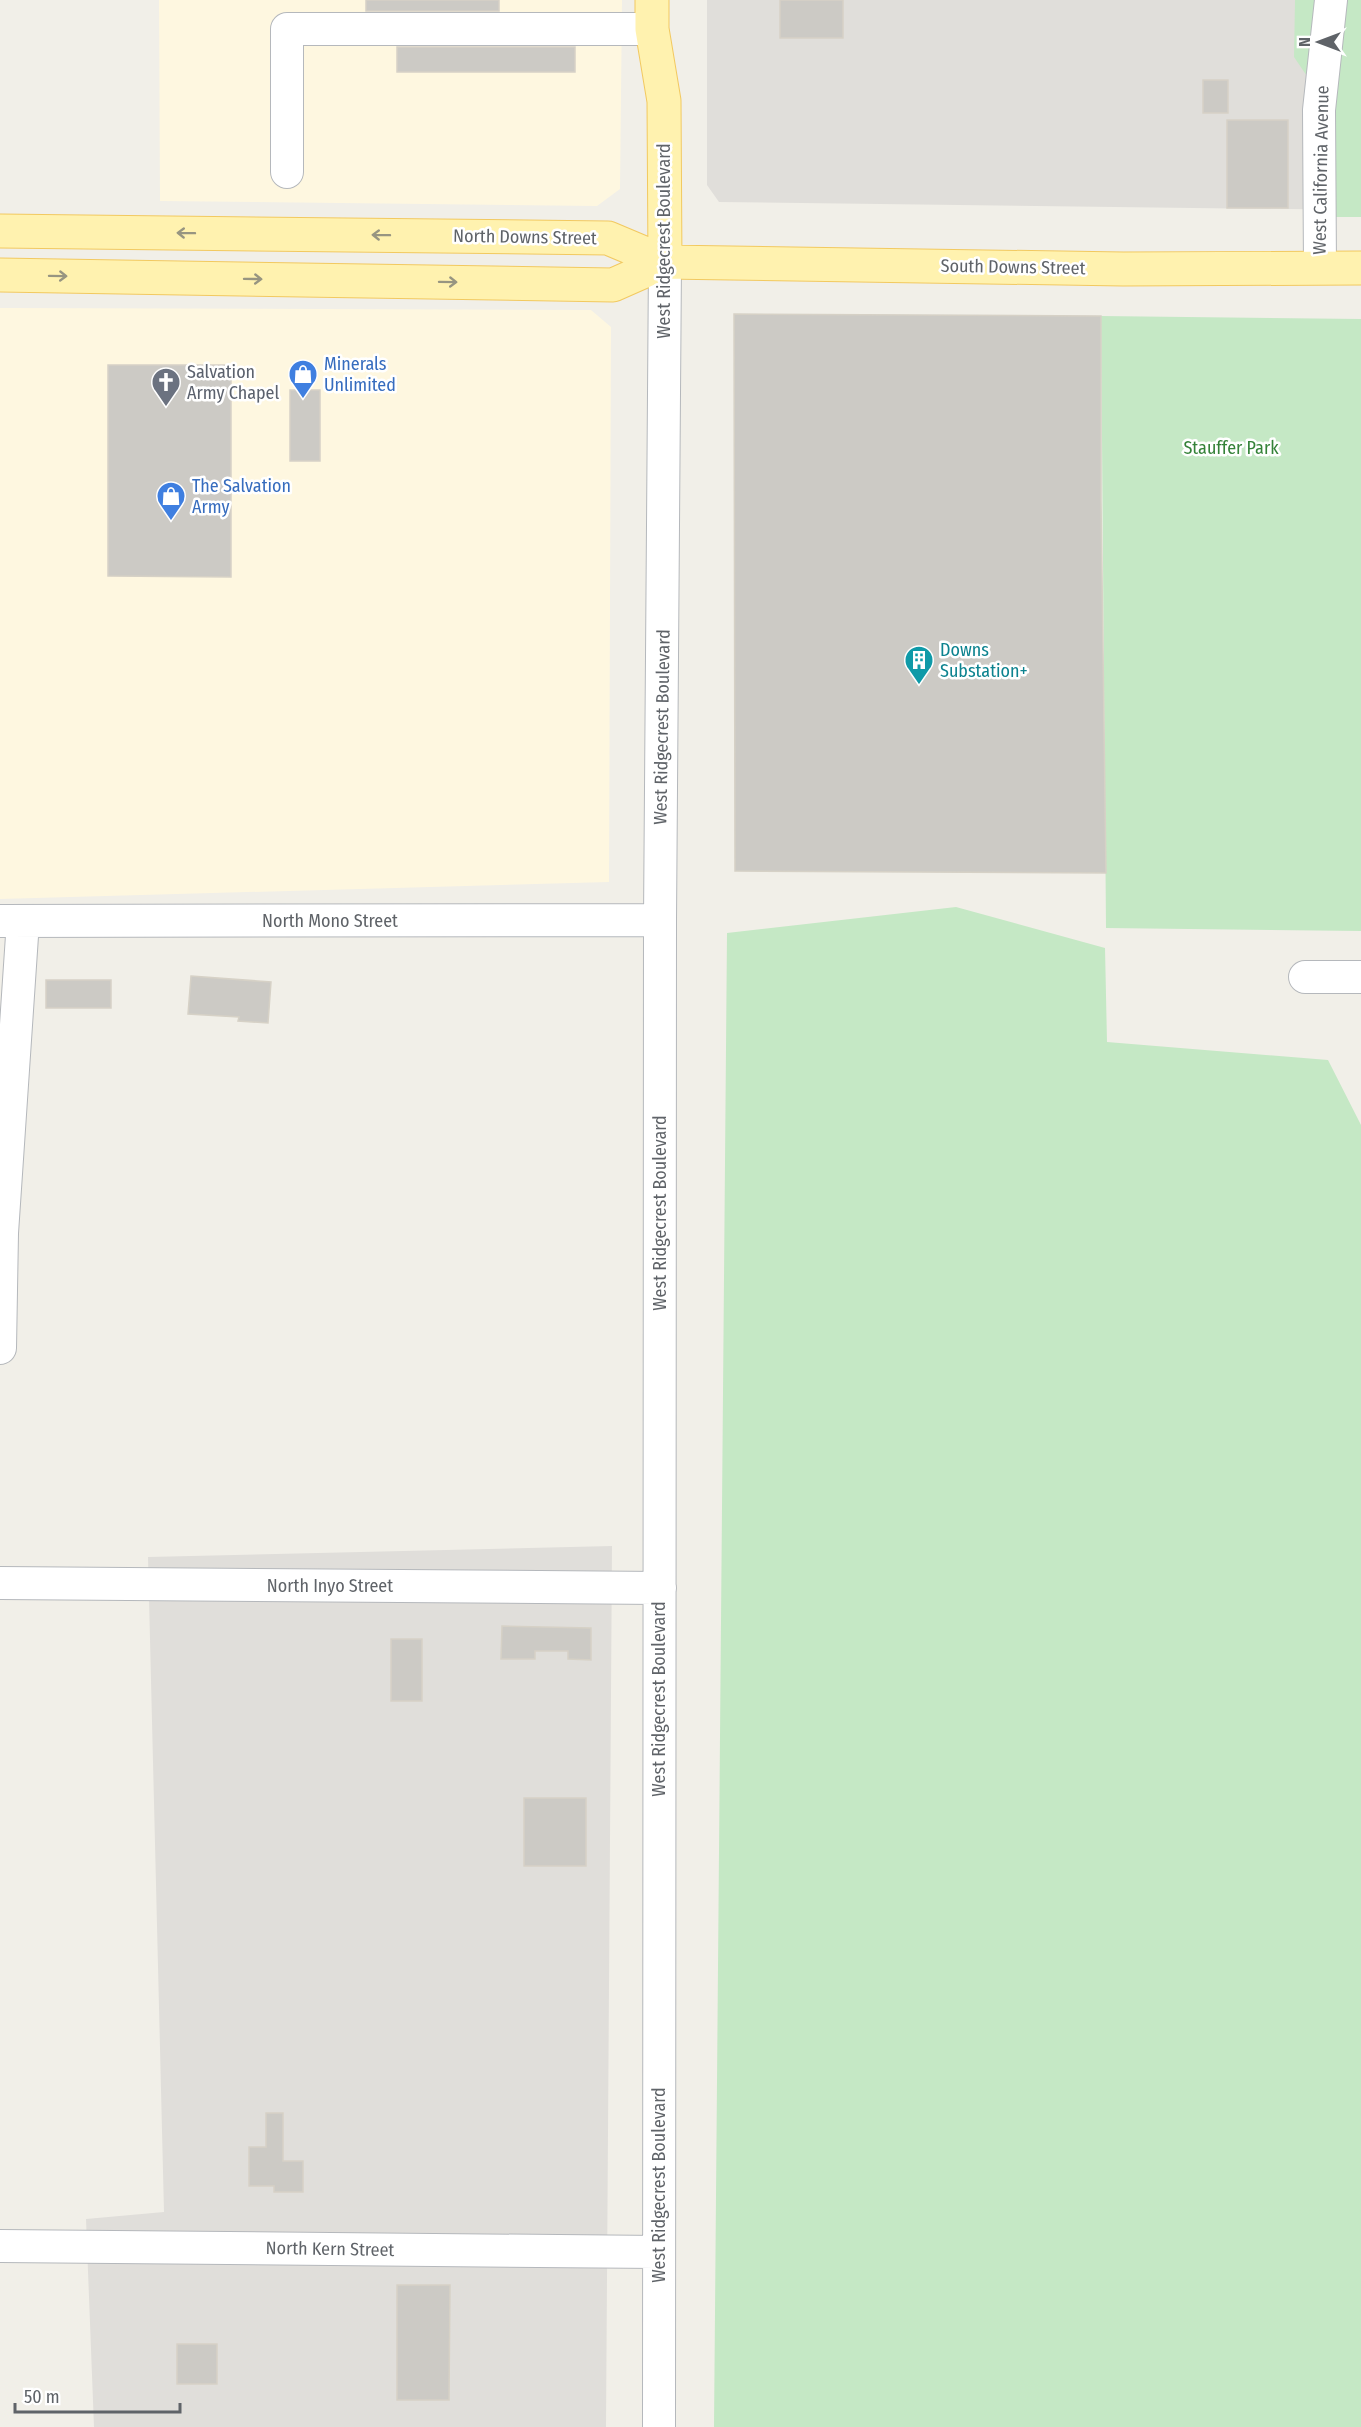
<svg xmlns="http://www.w3.org/2000/svg" width="1361" height="2427" font-family="'Fira Sans Condensed',sans-serif">
<style>
.commercial{fill:#fef7e0}
.industrial{fill:#e0deda}
.green{fill:#c5e8c5}
.building{fill:#cccac5;stroke:#d6d1c6;stroke-width:1.5}
.lines{fill:none;stroke-linecap:round;stroke-linejoin:round}
.minor-casing{stroke:#b5b8bc;stroke-width:34}
.major-casing{stroke:#f2c960;stroke-width:35}
.minor{stroke:#fff;stroke-width:32}
.major{stroke:#fff2af;stroke-width:33}
.oneway{stroke:#979581}
.labels{text-anchor:middle;stroke-width:5;stroke-linejoin:round;paint-order:stroke}
.street-label{font-size:18px;fill:#5f6368;stroke:#fff}
.shop-label{font-size:18px;fill:#366cbe;stroke:#fff;text-anchor:start}
.worship-label{font-size:18px;fill:#5b616d;stroke:#fff;text-anchor:start}
.park-label{font-size:18px;fill:#348238;stroke:#fff}
.culture-label{font-size:18px;fill:#0d838f;stroke:#fff;text-anchor:start}
</style>
<rect width="100%" height="100%" fill="#f1efe8"/>
<path class="commercial" d="M159 0H622L620 189 597 206 160 201Z
M0 308 591 310 611 327 609 882 0 899Z"/>
<path class="industrial" d="M707 0H1361V210L719 202 707 185Z
M612 1546 606 2427H94L86 2219 164 2212 148 1557Z"/>
<path class="green" d="M1295 0H1361V217H1332L1313 85 1294 57Z
M1101 316 1361 319V931L1106 928Z
M956 907 1105 948 1107 1042 1328 1060 1361 1125V2427H714L727 933Z"/>
<path class="building" d="M366 0H499V11H366Z
M780 0H843V38H780Z
M397 47H575V72H397Z
M1203 80H1228V113H1203Z
M1227 120H1288V208H1227Z
M734 314 1101 316V501L1106 873 735 871Z
M108 365H231V577L108 576Z
M290 390H320V461H290Z
M191 976 271 982 268 1023 238 1021 239 1017 188 1014Z
M46 980H111V1008H46Z
M502 1626 591 1628V1660L568 1659V1651H535V1659H501Z
M391 1639H422V1701H391Z
M524 1798H586V1866H524Z
M266 2113H283V2161H303V2192H274V2186H249V2147H266Z
M397 2285H450L449 2400H397Z
M177 2344H217V2384H177Z"/>
<g class="lines">
<g class="minor-casing">
<path id="minor" d="M287 172V29H652
M1320 268 1319 110 1331 0
M0 921 660 920
M1305 977H1361
M0 1348 2 1233 23 921
M0 1583 660 1588
M0 2246 659 2252
M659 2427 660 920 665 262"/>
</g>
<g class="major-casing">
<path id="major" d="M652 0V29L664 101 665 262
M0 231 608 238 665 262 1123 269 1361 268
M0 275 613 285 665 262"/>
</g>
<use href="#minor" class="minor"/>
<use href="#major" class="major"/>
</g>
<defs><path id="oneway-shaft" d="M-6 0H5M1.5-3L5.5 0L1.5 3" fill="none" stroke-width="1.6" stroke-linecap="round" stroke-linejoin="round" transform="scale(1.5)"/></defs>
<g class="oneway">
<use href="#oneway-shaft" transform="translate(186 233) rotate(-179)"/>
<use href="#oneway-shaft" transform="translate(381 235) rotate(-179)"/>
<use href="#oneway-shaft" transform="translate(58 276) rotate(1)"/>
<use href="#oneway-shaft" transform="translate(253 279) rotate(1)"/>
<use href="#oneway-shaft" transform="translate(448 282) rotate(1)"/>
</g>
<defs>
<g id="shop-pin" transform="scale(1.5)"><path d="M0 17L-7.5 6A9.5 9.5 0 1 1 7.5 6Z" fill="#3f7fe0" stroke="#fff"/><path d="M-5-2.5h2.3a2.7 3.5 0 0 1 5.4 0H5L5.5 6h-11ZM-1.5-2.5h3a1.5 2.3 0 0 0-3 0Z" fill="#fff"/></g>
<g id="church-pin" transform="scale(1.5)"><path d="M0 17L-7.5 6A9.5 9.5 0 1 1 7.5 6Z" fill="#6b7280" stroke="#fff"/><path d="M-1.2-6h2.4v3.5h3.3v2.4h-3.3V6h-2.4V-.1h-3.3v-2.4h3.3Z" fill="#fff"/></g>
<g id="building-pin" transform="scale(1.5)"><path d="M0 17L-7.5 6A9.5 9.5 0 1 1 7.5 6Z" fill="#0f9aa8" stroke="#fff"/><path d="M-4-6H4V6H1V3H-1V6H-4ZM-2.5-4.3h1.7v1.8h-1.7ZM.8-4.3h1.7v1.8H.8ZM-2.5-1h1.7V.8h-1.7ZM.8-1h1.7V.8H.8Z" fill="#fff"/></g>
</defs>
<g fill-rule="evenodd">
<use href="#shop-pin" x="303" y="374"/>
<use href="#church-pin" x="166" y="382"/>
<use href="#shop-pin" x="171" y="496"/>
<use href="#building-pin" x="919" y="660"/>
</g>
<g class="labels">
<g class="street-label">
<text transform="translate(1321 170) rotate(-89)" y="6">West California Avenue</text>
<text transform="translate(525 237) rotate(1)" y="6">North Downs Street</text>
<text transform="translate(664 241) rotate(-90)" y="6">West Ridgecrest Boulevard</text>
<text transform="translate(1013 267) rotate(1)" y="6">South Downs Street</text>
<text transform="translate(662 727) rotate(-89)" y="6">West Ridgecrest Boulevard</text>
<text x="330" y="927">North Mono Street</text>
<text transform="translate(660 1213) rotate(-90)" y="6">West Ridgecrest Boulevard</text>
<text x="330" y="1592">North Inyo Street</text>
<text transform="translate(659 1699) rotate(-90)" y="6">West Ridgecrest Boulevard</text>
<text transform="translate(659 2185) rotate(-90)" y="6">West Ridgecrest Boulevard</text>
<text transform="translate(330 2249) rotate(1)" y="6">North Kern Street</text>
</g>
<g class="shop-label">
<text x="324" y="370">Minerals<tspan x="324" dy="21">Unlimited</tspan></text>
<text x="192" y="492">The Salvation<tspan x="192" dy="21">Army</tspan></text>
</g>
<g class="worship-label">
<text x="187" y="378">Salvation<tspan x="187" dy="21">Army Chapel</tspan></text>
</g>
<g class="park-label">
<text x="1231" y="454">Stauffer Park</text>
</g>
<g class="culture-label">
<text x="940" y="656">Downs<tspan x="940" dy="21">Substation+</tspan></text>
</g>
</g>
<g transform="translate(1319 42) rotate(270)" stroke="#ffffff" stroke-width="4.5" paint-order="stroke">
<path d="M0-4.5L10 22L0 15L-10 22Z" fill="#5f6368"/>
<text y="-9" font-size="16" font-weight="bold" text-anchor="middle" fill="#5f6368">N</text>
</g>
<path d="M15 2403v9h165v-9" fill="none" stroke="#5f6368" stroke-width="3"/>
<text x="24" y="2403" font-size="18" fill="#5f6368" stroke="#ffffff" stroke-width="4.5" paint-order="stroke">50 m</text>
</svg>
